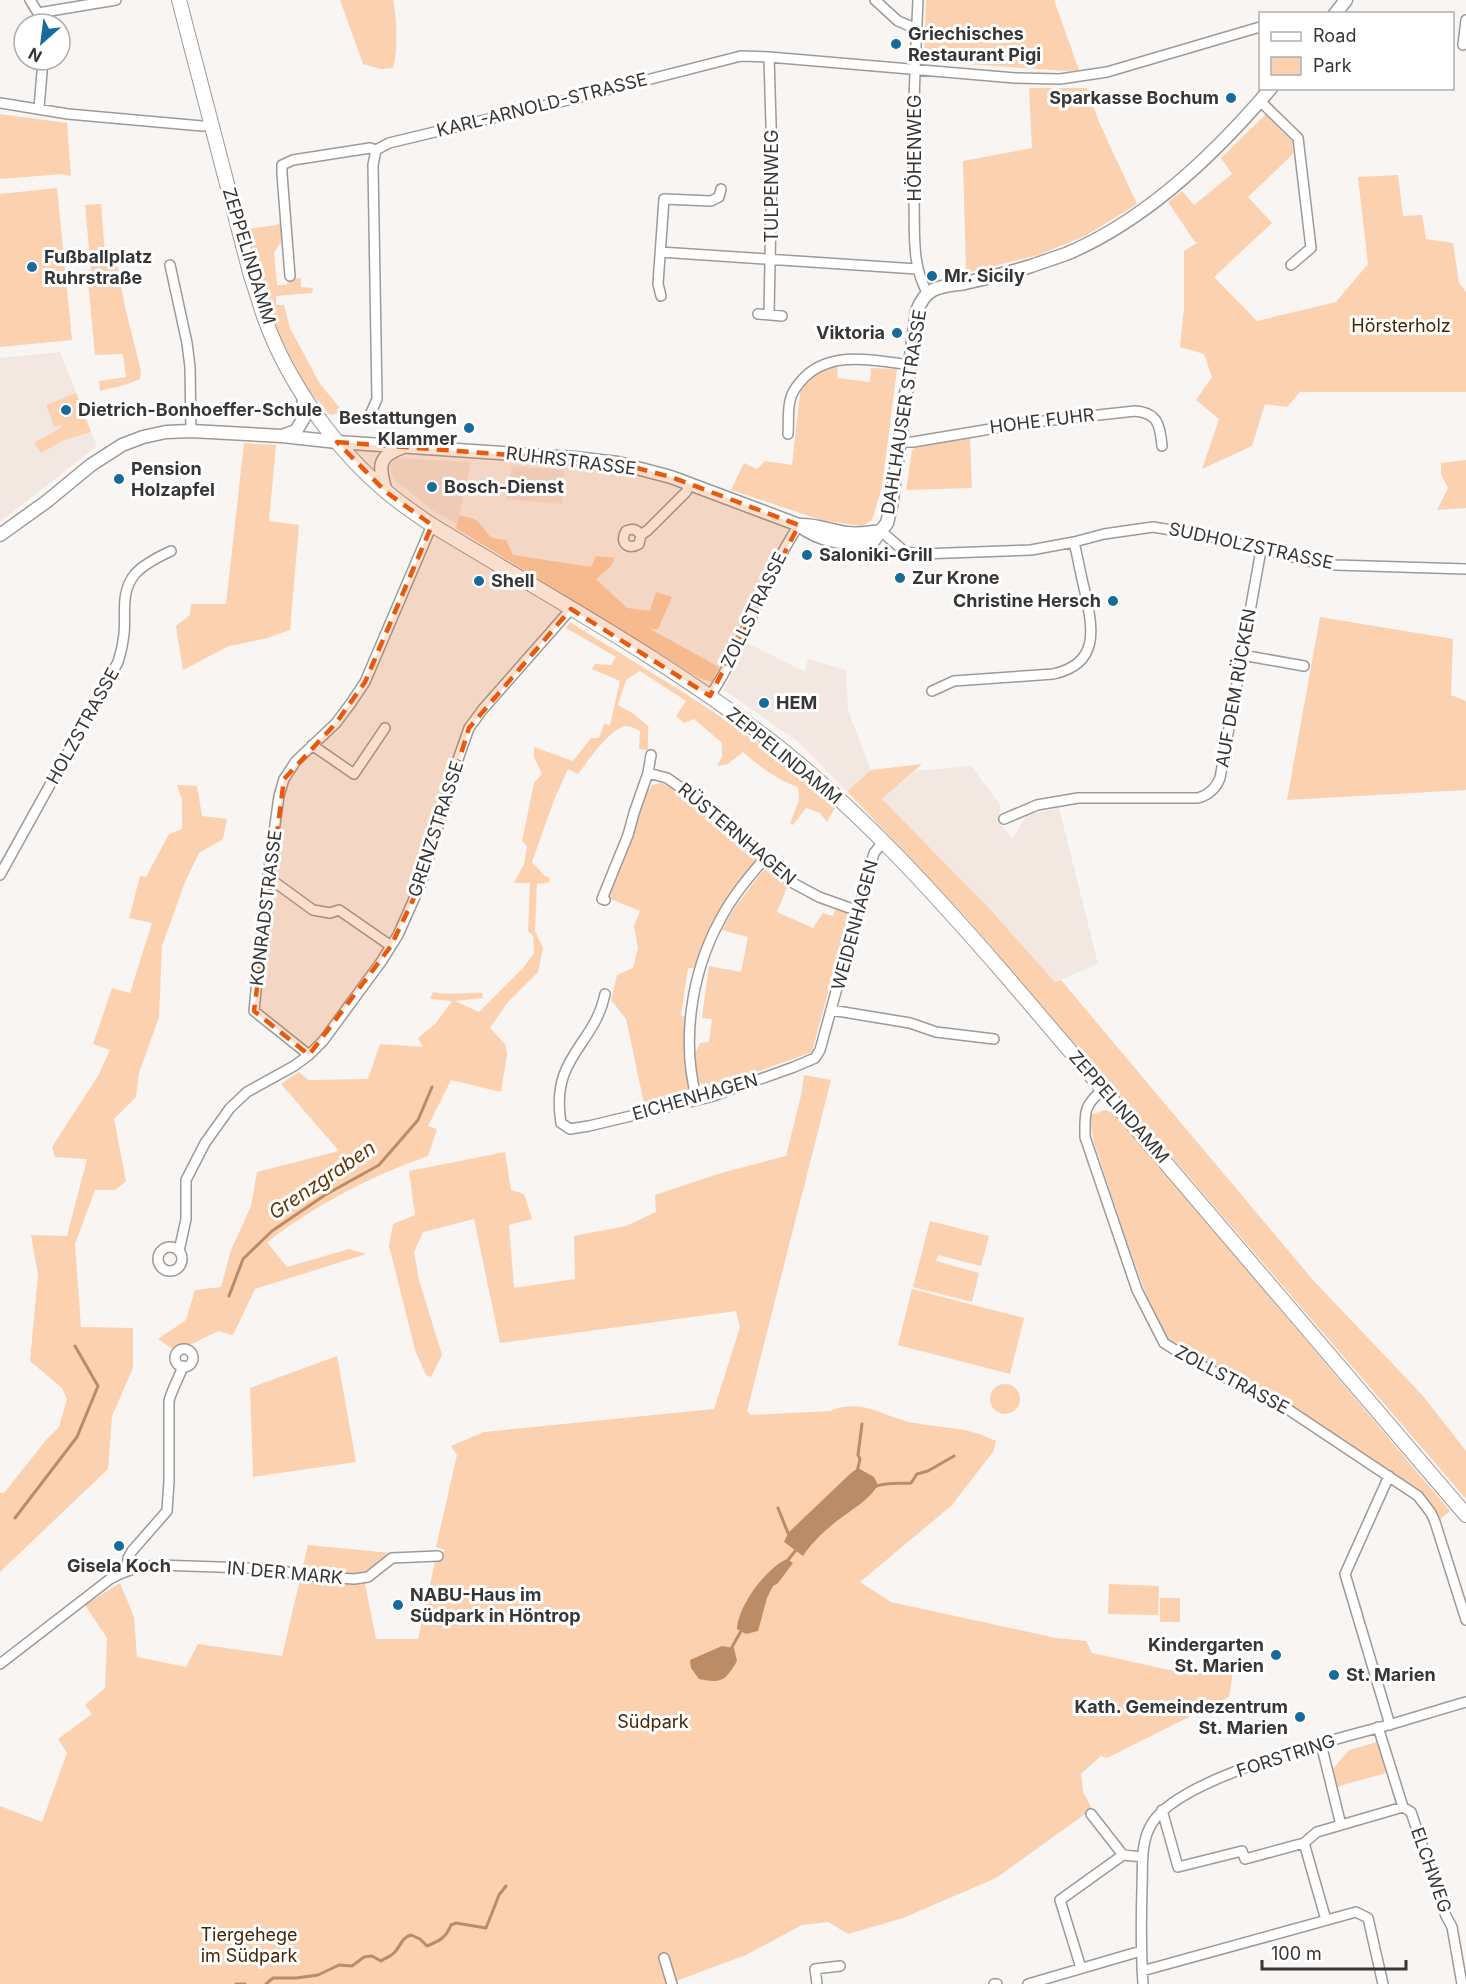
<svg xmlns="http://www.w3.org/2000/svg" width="1466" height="1984" font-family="Inter,sans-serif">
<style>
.built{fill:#f2e8e1}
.green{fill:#fcd1af}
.water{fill:#bb8c65}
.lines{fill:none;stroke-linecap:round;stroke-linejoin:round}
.stream{stroke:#bb8c65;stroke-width:3}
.street-casing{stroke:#9d9a98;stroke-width:12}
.secondary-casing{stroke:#9d9a98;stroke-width:15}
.primary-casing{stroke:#9d9a98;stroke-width:16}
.street{stroke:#fff;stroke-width:9}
.secondary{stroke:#fff;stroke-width:12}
.primary{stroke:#fff;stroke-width:14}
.marked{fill:#e8590c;fill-opacity:0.2;stroke:#e8590c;stroke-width:4.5;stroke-dasharray:12 8;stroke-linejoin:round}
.poi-dot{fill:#176b9c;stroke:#fff;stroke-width:2}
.labels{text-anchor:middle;stroke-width:6;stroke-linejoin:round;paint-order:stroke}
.poi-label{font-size:18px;font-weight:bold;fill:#373636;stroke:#fff;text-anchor:start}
.street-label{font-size:18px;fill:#373636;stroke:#fff}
.park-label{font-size:18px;fill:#462605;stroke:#fff}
.water-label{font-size:20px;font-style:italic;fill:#663807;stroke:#fff}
</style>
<rect width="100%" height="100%" fill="#f8f5f3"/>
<path class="built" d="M60 352 97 446 0 522V358Z
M396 458 471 462 457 524 432 510 393 478 389 468 392 460Z
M512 466 564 470 562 504 506 499Z
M747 643 805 672 808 659 846 670 848 711 871 770 847 791 797 741 724 690Z
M971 766 1001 806 998 820 1012 839 1027 815 1059 808 1098 964 1055 982 987 906 882 799 915 771Z"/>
<path class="green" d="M340 0H393C397 19 398 49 393 68L381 69 363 64Z
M926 0H1054L1079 70 1066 71 924 61Z
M1029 88H1087L1099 122 1137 204 1085 236 1038 255 966 273 963 161 1032 148Z
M0 114 67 123 71 176 63 174 0 179Z
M1266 114 1292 141 1293 154 1248 197 1272 223 1214 277 1257 321 1336 302 1368 264 1358 177 1398 175 1403 216 1422 215 1426 239 1453 243 1459 283 1466 292V392H1300L1287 407 1265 404 1252 446 1202 469 1219 419 1196 400 1212 377 1204 354 1180 347 1184 308V251L1198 242H1195L1168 202 1182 191 1194 205 1232 174 1221 158Z
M57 188 72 340 0 347V194Z
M101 204 106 266H117L118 268 125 307 141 371 140 379 128 384 100 391 99 381 126 377 123 354 95 355 87 271 91 270 85 205Z
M283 221 284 237 274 253 277 285H287L288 279 301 278V287L313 288 312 293 276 296V305H284L290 328 320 384 340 408V413L330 415 306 387 278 333 263 288 248 229 277 225Z
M837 365 838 378 870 382 871 368 897 369 882 487 872 520 862 526 821 520 731 490 744 463 757 469 765 461 792 465 801 385 819 372Z
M76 393 91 432 62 441 41 453 34 443 62 427 61 425 54 427 46 405Z
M970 437 972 488 906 490 912 451 915 448Z
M244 443 276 445 269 521 299 525 290 630 264 639 229 646 183 670 176 626 190 615 191 604H226Z
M1466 460V508L1437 510 1448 488 1441 474V463Z
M459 515C465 517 474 518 478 522 491 533 483 538 506 540L513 555 591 567 596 556 615 558 610 567 596 579 627 608 650 611 656 592 672 597 658 629H650L719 667 712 682 699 678 456 528Z
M1320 617 1453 639 1451 695 1466 701V790L1287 800Z
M570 622C641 667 714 708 780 760 800 775 817 792 835 808L827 822 820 813 806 808 793 825 790 824 799 800 798 787C777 780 760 767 743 752L728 764 717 766 722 757V743L694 719 684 723 676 716 686 701 640 671 626 680 618 705 634 714 648 726V750L639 749 640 731C634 728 629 724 622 727 606 734 588 761 578 774L568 769 554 800 532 862 545 876 549 877 550 882 537 884 535 931 543 948 538 972 507 1003 490 1028 505 1044 507 1054 501 1092 451 1080 428 1126 437 1129 428 1156C370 1176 316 1205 267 1242L287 1267 349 1249 366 1254 255 1289 233 1335 218 1331 192 1344 171 1348 158 1339 186 1320 195 1290 221 1287 231 1250 251 1206 257 1172 339 1151 281 1084 299 1072 308 1080 368 1079 380 1044 423 1047 418 1038 435 1024 452 1001 430 999 433 992C449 996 466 992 482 993L483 998 455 1001 479 1012 523 968 534 953 533 936 528 931 530 883H514L524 864 527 846 522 841 534 783 542 774 534 757V747L573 761 591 738H599L604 724 610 725 620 681 592 669 595 664 611 665 616 657 566 628Z
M922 764 882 799 987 906 1055 982 1061 980 1313 1280 1423 1396 1466 1451V1499L968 920 847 791 871 770Z
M661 783 679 792 756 858 696 968H688L681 1015 687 1018 685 1052 689 1097 645 1108 626 1019 611 1000 617 975 633 968 638 948 634 926 640 911 608 898 647 792 652 785Z
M177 785 197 786 202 816 227 819 223 839 199 853 185 882 162 946 159 1017 139 1073 136 1097 114 1119 126 1181 115 1190H95L75 1244 81 1327 133 1328V1368L112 1416 108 1469 0 1572V1493H4L47 1439 59 1427 67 1399 62 1388 30 1361 38 1275 31 1235 67 1236 87 1159 55 1157 52 1147 98 1076 110 1050 93 1044 112 988 130 993 152 923 129 918 140 876 146 877 169 834 182 829V800Z
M766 870 773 873 788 885 777 912 813 928 823 913 833 916 836 908 847 912 848 918 812 1052 707 1090 698 1081 695 1054 700 1043 709 1042 712 1019 702 1018 709 966 741 972 748 937 722 930 733 910 761 873Z
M804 1075 831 1080 747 1411 751 1415 830 1411C865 1397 883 1418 915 1423 946 1429 966 1426 996 1441L993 1452 951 1506 860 1582 891 1602 1056 1638 1086 1641 1092 1653 1179 1672 1208 1673 1235 1659 1229 1697 1107 1758 1101 1756 1081 1774 1083 1792 1092 1809 996 1878 903 1918 848 1934 828 1922 802 1925 746 1955 668 1984H0V1806L42 1822 67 1753 58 1739 92 1714 85 1705 105 1688 107 1638 85 1605 120 1583 134 1617 137 1657 186 1667 198 1644 282 1656 308 1545 391 1553 363 1574 376 1639H418L435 1562 445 1550 436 1547 457 1455 451 1446 484 1432 714 1409 740 1327 736 1311 500 1343 474 1219 423 1232 414 1252 419 1280 442 1355 431 1377 426 1375 415 1350 389 1246 393 1224 415 1215 409 1171 505 1152 511 1190 524 1194 532 1219 509 1225 514 1288 575 1279 574 1236 626 1226 656 1212 655 1195 718 1174 786 1156 802 1091Z
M1106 1110 1116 1115 1450 1511 1439 1520 1420 1491 1320 1426 1275 1397 1170 1345 1157 1325 1122 1228 1094 1142 1089 1115Z
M930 1221 989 1236 981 1266 938 1255 936 1261 979 1273 972 1302 913 1287Z
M912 1289 1024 1318 1010 1374 898 1345Z
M337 1356 356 1462 253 1477 250 1388Z
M990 1399a15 15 0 1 1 30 0a15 15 0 1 1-30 0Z
M1109 1584 1159 1586 1158 1615 1108 1614Z
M1160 1598H1180V1622H1160Z
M1377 1742 1386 1773 1336 1787 1331 1771 1349 1750Z"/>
<path class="water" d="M858 1468 874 1477 878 1485C868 1502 847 1512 832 1525 821 1534 811 1544 803 1556L784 1542 788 1533 851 1473Z
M787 1559 793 1563 778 1583 773 1586 767 1598 758 1631 746 1634 737 1629C738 1606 766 1568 787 1559Z
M722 1646 734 1648 737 1661C726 1680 722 1684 699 1679L691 1668 690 1660Z"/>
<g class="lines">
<path class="stream" d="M229 1296 243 1259 272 1231 325 1195 379 1165 418 1120 432 1087
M857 1472 860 1459 858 1455 862 1424
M874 1487C885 1482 899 1484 911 1483L917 1474 928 1471 954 1456
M778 1508 788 1533 792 1534
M15 1518 77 1437 98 1386 75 1346
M788 1560 796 1550
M732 1647 741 1631
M236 1984H245
M266 1984 273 1978H296L318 1975 339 1965 352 1966 364 1957 372 1956 381 1961C385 1958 390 1957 394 1953 401 1946 401 1938 411 1935L420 1939 427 1946C439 1941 446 1938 451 1925L456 1923 486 1928 499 1895 506 1886"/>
<g class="street-casing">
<path id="street" d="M30 0 38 13 40 24
M875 0 898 21 917 29
M918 0C915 66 912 133 914 199 915 230 911 266 928 294
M38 13 116 0
M1463 45 1466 20
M769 57 772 157 769 315
M1260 101 1298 138 1311 248 1291 265
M0 103 68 114 202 126 211 125
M39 108 43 60
M660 252 917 269
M170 265 187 343 190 367 191 431
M290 276 282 174V165L293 160 370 148 376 150 389 143 568 100 741 56 769 57 1015 78 1060 79 1107 72 1260 27
M661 296 658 284 664 199 711 201 719 197 721 189
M758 314 782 316
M369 417 377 399 373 165 376 150
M788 434C789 422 787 408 791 397 793 390 797 386 801 381 828 349 874 360 910 365
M900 442H913L1026 423 1135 411C1158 413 1160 425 1162 446
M881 531 905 552 921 554 1031 550 1074 542 1104 534 1153 527 1208 536 1309 561 1336 565 1466 569
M641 535 639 544C628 551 619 542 626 531 633 528 636 529 641 535L648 530 686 492 690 484
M1242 655 1304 666
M932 691 954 681 1053 674C1100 664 1093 629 1085 592 1081 576 1078 559 1074 542
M710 696C746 642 763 579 799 525
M312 745 354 774 385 728
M648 773 667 778 717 813 793 883 819 897 858 911
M1004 819 1037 805 1078 798H1198C1209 795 1216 788 1220 778L1261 550
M0 875 118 662C121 653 123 644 124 634 126 614 120 592 135 574 144 564 158 557 171 551
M269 878 313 910 330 913 339 910 391 946
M605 900 602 899 628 835 634 813 648 773 651 755
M605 994C594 1047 550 1056 561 1123L570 1129 589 1126 710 1097 794 1067 815 1058 820 1050 874 853 883 842
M831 1010 910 1023 936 1032 994 1039
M309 1055 254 1011 266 890 279 796 284 779 296 761 336 723 351 703 365 682 432 525
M1103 1089C1083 1107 1085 1111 1085 1137L1137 1290 1164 1343 1194 1362 1280 1404 1418 1496 1431 1513 1435 1522 1466 1620
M697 1100C681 1043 691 974 719 922 731 898 748 878 765 858
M158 1259a12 12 0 1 1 24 0a12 12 0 1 1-24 0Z
M179 1251 186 1219V1180L205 1143 230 1108 247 1092 294 1066 309 1055 323 1041 381 962 398 935 422 881 456 765 469 728 483 709 571 609
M175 1358a9 9 0 1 1 18 0a9 9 0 1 1-18 0Z
M1389 1476 1345 1574 1390 1725
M127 1569 128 1558 132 1551 167 1511 169 1481V1401C172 1389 179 1378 183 1366
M0 1664 110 1579C126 1570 139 1566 157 1565L277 1569 298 1575 354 1579 368 1577 392 1558 438 1556
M1378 1727 1403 1807 1411 1812 1446 1916 1452 1927 1462 1984
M1321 1744 1341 1825
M1162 1810 1178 1867 1242 1851 1245 1859 1304 1843 1317 1832 1403 1807
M1091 1814 1123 1855
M1304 1843 1326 1920
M664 1958 672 1984
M1081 1968 1060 1900 1123 1855 1143 1857
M1142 1971 1356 1912 1368 1918 1383 1984
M817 1984 815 1969 840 1966
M994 1984H997
M1028 1984 1141 1951
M1143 1984C1141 1952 1141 1920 1142 1888 1143 1868 1140 1844 1151 1825 1177 1777 1337 1739 1392 1724 1416 1717 1441 1709 1466 1702"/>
</g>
<g class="secondary-casing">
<path id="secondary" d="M1335 14 1346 0
M285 435 296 431 305 416 303 394
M386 492C380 470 375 457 401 448
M799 525C816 524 831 531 847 533 859 535 870 532 881 531
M0 535 46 502 91 465 122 445 143 437 166 432 191 431 282 436 337 442 575 458 618 463 671 477 799 525C818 541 851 547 874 540L887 523 891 507 917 311C920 303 925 294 933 290 943 285 954 285 965 283 987 278 1009 273 1031 266 1043 262 1054 258 1066 254 1145 221 1216 153 1271 88"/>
</g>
<g class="primary-casing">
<path id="primary" d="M179 0 251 276C256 290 260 305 265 319 288 383 336 450 388 493 402 505 417 515 432 525 548 596 669 661 776 745 862 813 936 895 1007 977L1466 1515"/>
</g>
<use href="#street" class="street"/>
<use href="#secondary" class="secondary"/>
<use href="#primary" class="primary"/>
</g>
<path class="marked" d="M337 442 618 463 671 477 799 525 710 696 571 609 469 728 422 881 391 946 309 1055 254 1011 284 779 336 723 365 682 432 525 386 492Z"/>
<g class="poi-dot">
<circle cx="896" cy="44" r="6"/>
<circle cx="1231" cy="98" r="6"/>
<circle cx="32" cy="267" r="6"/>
<circle cx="932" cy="276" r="6"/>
<circle cx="897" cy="333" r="6"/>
<circle cx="66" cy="410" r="6"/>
<circle cx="469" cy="428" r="6"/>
<circle cx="119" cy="479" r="6"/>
<circle cx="432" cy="487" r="6"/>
<circle cx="807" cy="555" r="6"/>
<circle cx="900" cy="578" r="6"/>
<circle cx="479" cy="581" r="6"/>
<circle cx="1113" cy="601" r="6"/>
<circle cx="764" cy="703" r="6"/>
<circle cx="119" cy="1546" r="6"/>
<circle cx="398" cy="1605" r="6"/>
<circle cx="1276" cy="1655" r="6"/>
<circle cx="1334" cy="1675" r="6"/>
<circle cx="1300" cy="1717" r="6"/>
</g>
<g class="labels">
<g class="poi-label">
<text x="908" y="40">Griechisches<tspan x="908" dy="21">Restaurant Pigi</tspan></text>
<text x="1219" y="104" text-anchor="end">Sparkasse Bochum</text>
<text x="44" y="263">Fußballplatz<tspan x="44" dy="21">Ruhrstraße</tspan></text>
<text x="944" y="282">Mr. Sicily</text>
<text x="885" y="339" text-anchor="end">Viktoria</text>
<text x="78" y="416">Dietrich-Bonhoeffer-Schule</text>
<text x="457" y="424" text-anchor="end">Bestattungen<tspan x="457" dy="21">Klammer</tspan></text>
<text x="131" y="475">Pension<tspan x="131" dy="21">Holzapfel</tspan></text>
<text x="444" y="493">Bosch-Dienst</text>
<text x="819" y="561">Saloniki-Grill</text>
<text x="912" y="584">Zur Krone</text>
<text x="491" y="587">Shell</text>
<text x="1101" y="607" text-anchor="end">Christine Hersch</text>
<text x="776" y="709">HEM</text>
<text x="119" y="1572" text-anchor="middle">Gisela Koch</text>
<text x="410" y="1601">NABU-Haus im<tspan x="410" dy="21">Südpark in Höntrop</tspan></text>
<text x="1264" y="1651" text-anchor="end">Kindergarten<tspan x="1264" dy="21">St. Marien</tspan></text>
<text x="1346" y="1681">St. Marien</text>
<text x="1288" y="1713" text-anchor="end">Kath. Gemeindezentrum<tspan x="1288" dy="21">St. Marien</tspan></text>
</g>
<g class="street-label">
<text transform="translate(542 105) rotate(-14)" y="6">KARL-ARNOLD-STRASSE</text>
<text transform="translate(915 148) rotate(-90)" y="6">HÖHENWEG</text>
<text transform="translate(772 186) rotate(-90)" y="6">TULPENWEG</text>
<text transform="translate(249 256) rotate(73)" y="6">ZEPPELINDAMM</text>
<text transform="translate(904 412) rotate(-81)" y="6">DAHLHAUSER STRASSE</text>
<text transform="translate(1042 421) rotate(-7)" y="6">HOHE FUHR</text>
<text transform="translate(571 461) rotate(7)" y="6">RUHRSTRASSE</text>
<text transform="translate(1251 546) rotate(12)" y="6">SUDHOLZSTRASSE</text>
<text transform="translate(754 610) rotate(-64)" y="6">ZOLLSTRASSE</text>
<text transform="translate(1236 688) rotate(-80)" y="6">AUF DEM RÜCKEN</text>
<text transform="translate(83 726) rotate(-61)" y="6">HOLZSTRASSE</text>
<text transform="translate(784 756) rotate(39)" y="6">ZEPPELINDAMM</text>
<text transform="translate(436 829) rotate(-72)" y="6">GRENZSTRASSE</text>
<text transform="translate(737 834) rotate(40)" y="6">RÜSTERNHAGEN</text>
<text transform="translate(266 908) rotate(-83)" y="6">KONRADSTRASSE</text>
<text transform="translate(855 925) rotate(-75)" y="6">WEIDENHAGEN</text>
<text transform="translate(695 1097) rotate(-16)" y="6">EICHENHAGEN</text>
<text transform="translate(1119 1107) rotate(49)" y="6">ZEPPELINDAMM</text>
<text transform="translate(1232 1380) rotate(28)" y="6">ZOLLSTRASSE</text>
<text transform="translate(285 1573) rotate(5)" y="6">IN DER MARK</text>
<text transform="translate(1286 1756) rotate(-18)" y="6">FORSTRING</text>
<text transform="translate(1431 1870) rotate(71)" y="6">ELCHWEG</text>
</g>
<g class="park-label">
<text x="1401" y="332">Hörsterholz</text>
<text x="653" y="1728">Südpark</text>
<text x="249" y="1941">Tiergehege<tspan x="249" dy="21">im Südpark</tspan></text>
</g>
<g class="water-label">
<text transform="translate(322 1180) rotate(-34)" y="7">Grenzgraben</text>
</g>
</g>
<rect x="1259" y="12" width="195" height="78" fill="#ffffff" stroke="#afafaf" stroke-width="1.5"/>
<rect x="1271" y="32" width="30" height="9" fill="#ffffff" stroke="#afafaf" stroke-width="1.5"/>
<text x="1313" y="42" font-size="18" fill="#373636">Road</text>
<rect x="1271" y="57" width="30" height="18" fill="#fcd1af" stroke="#afafaf" stroke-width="1.5"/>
<text x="1313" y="72" font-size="18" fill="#373636">Park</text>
<g transform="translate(42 42) rotate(208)"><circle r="28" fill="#ffffff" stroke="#afafaf" stroke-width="1.5"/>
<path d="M0-4.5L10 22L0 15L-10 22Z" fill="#176b9c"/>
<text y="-9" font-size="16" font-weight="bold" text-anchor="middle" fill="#373636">N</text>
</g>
<path d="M1262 1960v9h144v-9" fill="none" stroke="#373636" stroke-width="3"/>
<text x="1271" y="1960" font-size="18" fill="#373636" stroke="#ffffff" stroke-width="4.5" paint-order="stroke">100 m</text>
</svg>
